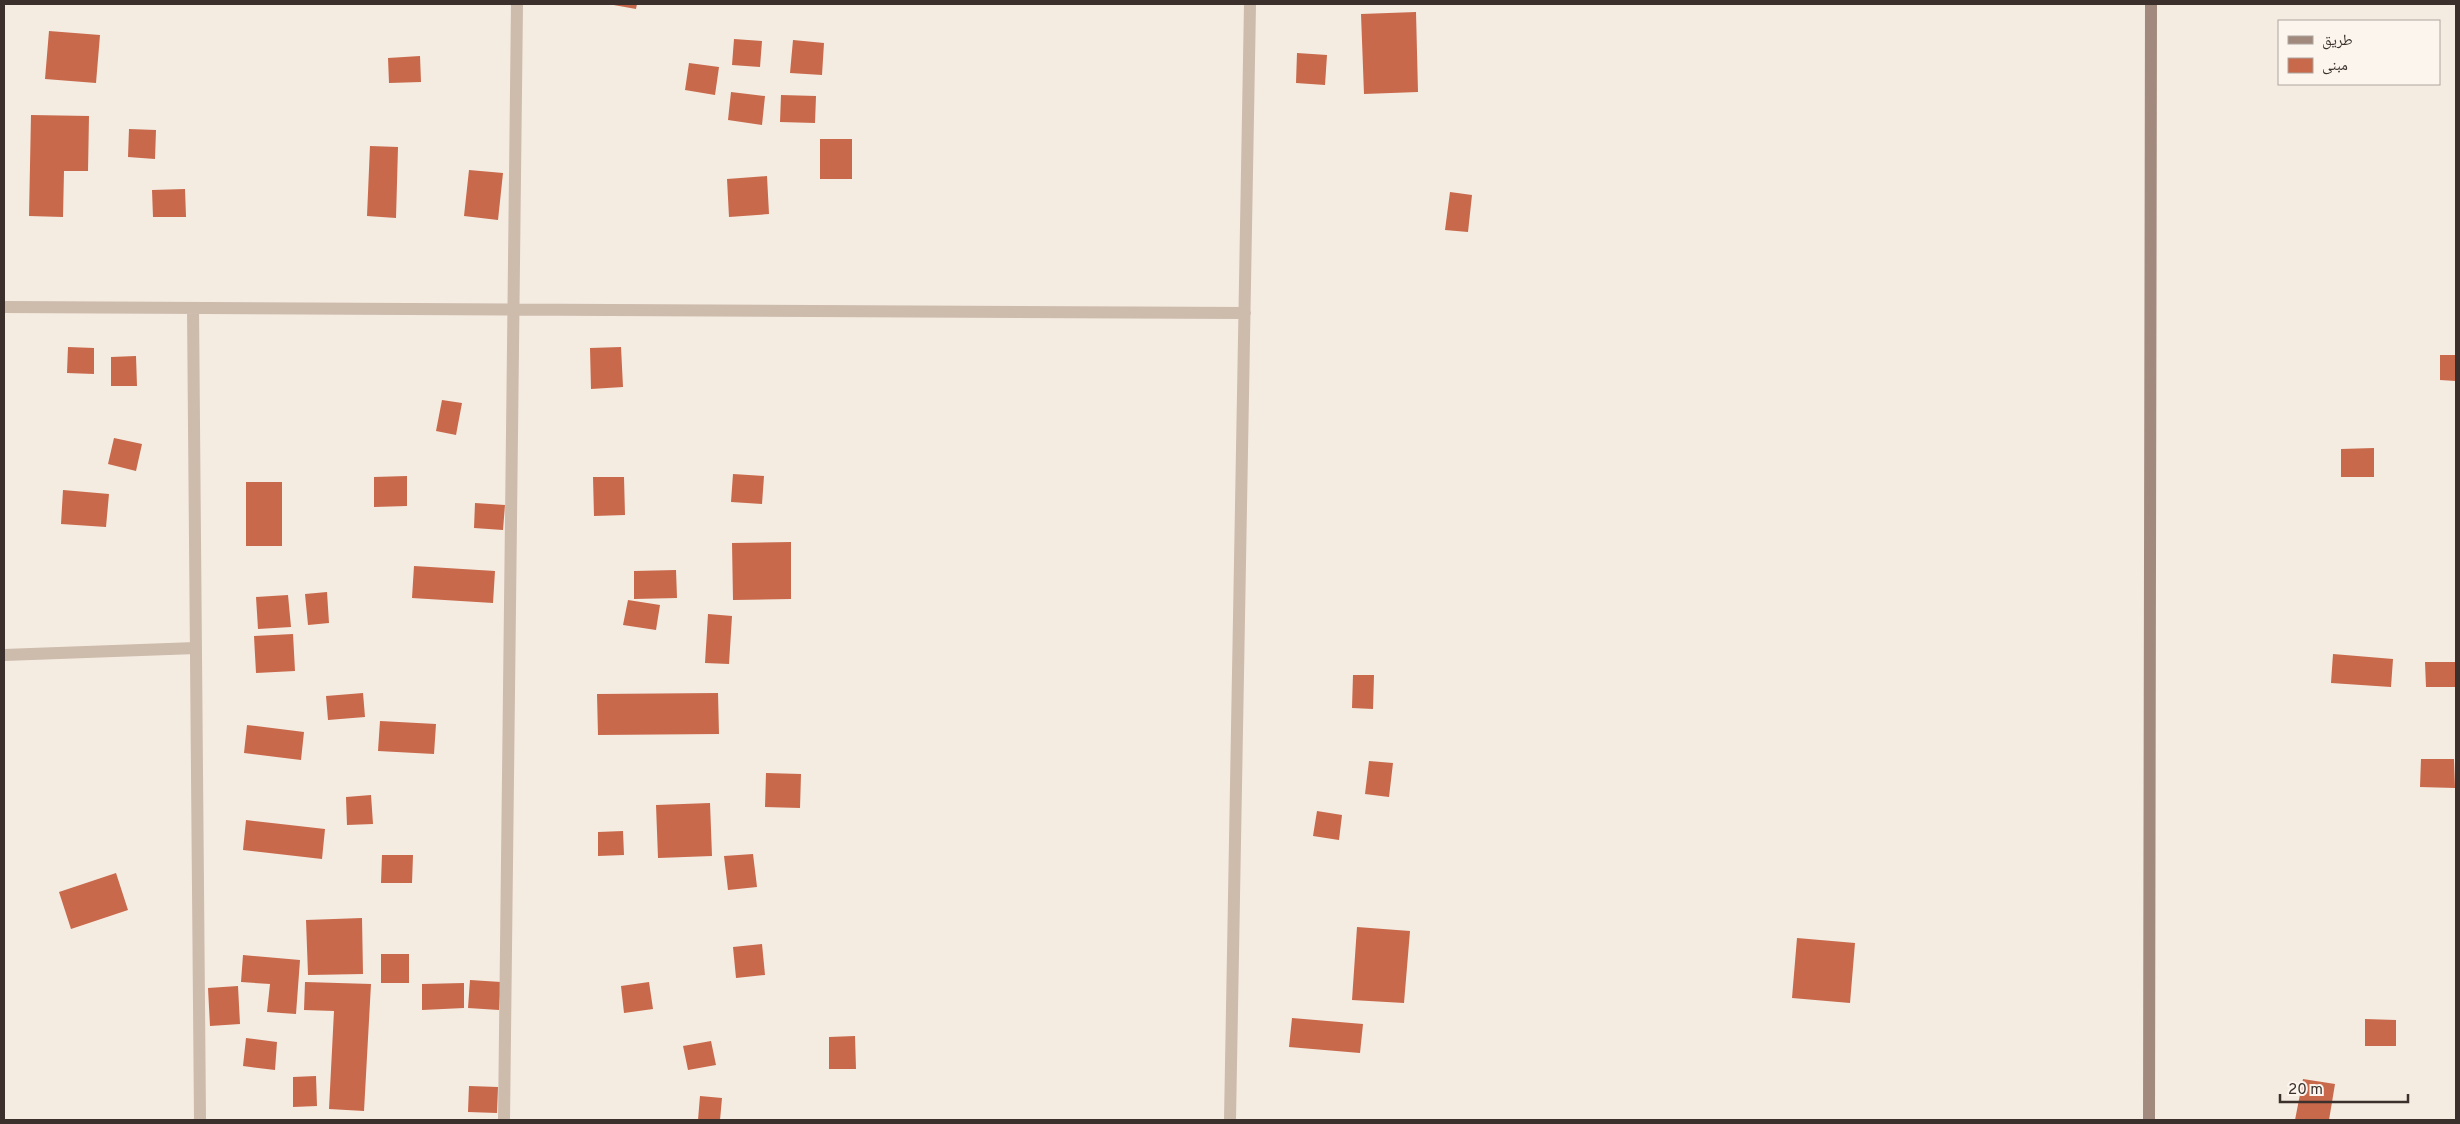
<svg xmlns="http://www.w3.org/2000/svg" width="2460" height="1124" font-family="Overpass,'Noto Naskh Arabic',sans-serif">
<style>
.building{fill:#c8694b}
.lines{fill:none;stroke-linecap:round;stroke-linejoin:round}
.minor{stroke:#cdbbac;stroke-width:12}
.secondary{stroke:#a18a7d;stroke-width:12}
</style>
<rect width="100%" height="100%" fill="#f4ebe1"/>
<path class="building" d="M608 4H637L636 9Z
M1416 12 1418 92 1364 94 1361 14Z
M49 31 100 35 96 83 45 79Z
M734 39 762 41 760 67 732 65Z
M793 40 824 43 822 75 790 73Z
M1297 53 1327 55 1325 85 1296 83Z
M420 56 421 82 389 83 388 58Z
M689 63 719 67 715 95 685 90Z
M731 92 765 96 762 125 728 120Z
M781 95 816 96 815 123 780 122Z
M31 115 89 116 88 171H64L63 217 29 216Z
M129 129 156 130 155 159 128 157Z
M820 139H852V179H820Z
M370 146 398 147 396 218 367 216Z
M469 170 503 173 498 220 464 216Z
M767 176 769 214 729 217 727 179Z
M185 189 186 217H153L152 190Z
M1450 192 1472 195 1468 232 1445 230Z
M68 347 94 348V374L67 373Z
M621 347 623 387 591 389 590 348Z
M2440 355H2456V381L2440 380Z
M136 356 137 386H111V357Z
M442 400 462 403 456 435 436 431Z
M114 438 142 444 136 471 108 464Z
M2374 448V477H2341V449Z
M733 474 764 476 762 504 731 502Z
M407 476V506L374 507V477Z
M593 477H624L625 515 594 516Z
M246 482H282V546H246Z
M63 490 109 494 106 527 61 524Z
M475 503 505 505 503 530 474 528Z
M791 542V599L733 600 732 543Z
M414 566 495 571 493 603 412 598Z
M676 570 677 598 634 599V571Z
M327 592 329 623 308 625 305 594Z
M288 595 291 627 258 629 256 597Z
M628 600 660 605 656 630 623 625Z
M708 614 732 616 729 664 705 663Z
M293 634 295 671 256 673 254 636Z
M2333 654 2393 659 2391 687 2331 683Z
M2425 662H2455V687H2426Z
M1353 675H1374L1373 709 1352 708Z
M363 693 365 717 328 720 326 696Z
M718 693 719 734 598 735 597 694Z
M380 721 436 724 434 754 378 751Z
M247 725 304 732 301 760 244 753Z
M2421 759H2454L2455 788 2420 787Z
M1369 761 1393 763 1389 797 1365 794Z
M766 773 801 774 800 808 765 807Z
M371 795 373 824 347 825 346 797Z
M710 803 712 856 658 858 656 805Z
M1317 811 1342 815 1339 840 1313 836Z
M246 820 325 829 322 859 243 850Z
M623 831 624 855 598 856V832Z
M753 854 757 887 728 890 724 856Z
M382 855H413L412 883H381Z
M116 873 128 910 71 929 59 892Z
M362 918 363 974 308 975 306 920Z
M1357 927 1410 931 1404 1003 1352 1000Z
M1797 938 1855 943 1850 1003 1792 998Z
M762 944 765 975 736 978 733 947Z
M381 954H409V983H381Z
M243 955 300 960 296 1014 267 1012 270 984 241 982Z
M470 980 501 982 499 1010 468 1008Z
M305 982 371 984 364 1111 329 1109 334 1011 304 1010Z
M649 982 653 1009 624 1013 621 986Z
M464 983V1008L422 1010V984Z
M238 986 240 1024 210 1026 208 988Z
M1292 1018 1363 1024 1360 1053 1289 1047Z
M2365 1019 2396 1020V1046H2365Z
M855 1036 856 1069H829V1037Z
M246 1038 277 1042 275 1070 243 1066Z
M711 1041 716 1065 688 1070 683 1046Z
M316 1076 317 1106 293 1107V1077Z
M2303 1079 2335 1084 2329 1120H2295Z
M469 1086 498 1087 497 1113 468 1112Z
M700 1096 722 1098 720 1120H698Z"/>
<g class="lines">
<path class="minor" d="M4 307 1245 313
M193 308 200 1120
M4 655 196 648
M504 1120 517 4
M1230 1120 1250 4"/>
<path class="secondary" d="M2149 1120 2151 4"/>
</g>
<rect width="2460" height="1124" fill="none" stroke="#3b302b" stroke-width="10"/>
<rect x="2278" y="20" width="162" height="65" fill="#fbf5ee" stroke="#aea6a0"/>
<rect x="2288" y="36" width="25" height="8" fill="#a18a7d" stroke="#aea6a0"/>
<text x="2322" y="45" font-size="15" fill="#3b302b">طريق</text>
<rect x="2288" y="58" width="25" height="15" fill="#c8694b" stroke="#aea6a0"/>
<text x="2322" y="70" font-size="15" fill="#3b302b">مبنى</text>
<path d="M2280 1094v8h128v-8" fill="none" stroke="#3b302b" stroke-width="2.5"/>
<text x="2288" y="1094" font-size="15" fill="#3b302b" stroke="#fbf5ee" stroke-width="4" paint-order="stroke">20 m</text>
</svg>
